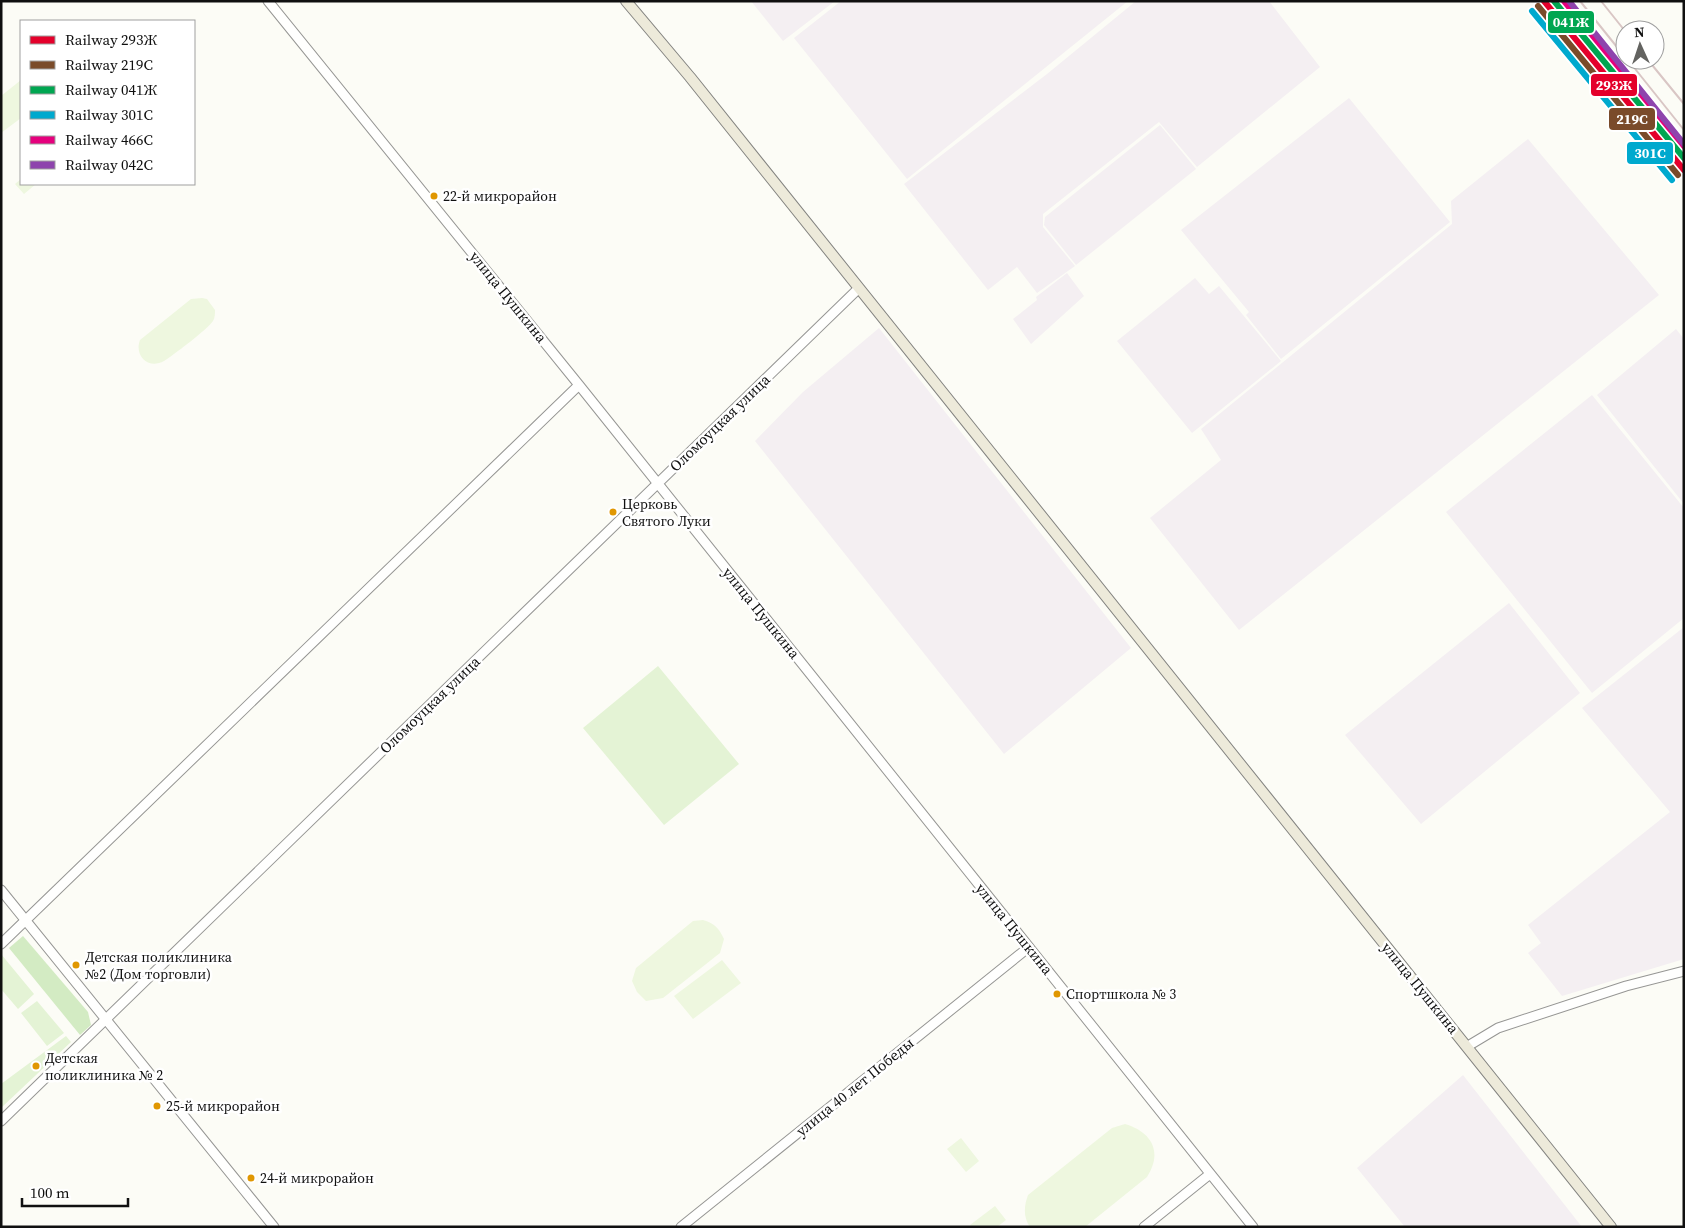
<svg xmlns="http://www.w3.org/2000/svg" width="1685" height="1228" font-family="'Source Serif 4',serif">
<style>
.industrial{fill:#f4eff2}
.green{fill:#e4f3d5}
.forest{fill:#d3ebc3}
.pitch{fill:#eef7df}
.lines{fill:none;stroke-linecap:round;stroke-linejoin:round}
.minor-casing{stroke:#969694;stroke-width:11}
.major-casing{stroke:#848481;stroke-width:12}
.minor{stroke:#fffffe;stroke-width:9}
.major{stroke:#edeada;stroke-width:10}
.rail{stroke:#d9c6c5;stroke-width:2}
.rail-1-casing{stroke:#fff;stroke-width:10}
.rail-2-casing{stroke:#fff;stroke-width:10}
.rail-3-casing{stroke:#fff;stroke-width:10}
.rail-4-casing{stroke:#fff;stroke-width:10}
.rail-5-casing{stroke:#fff;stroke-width:10}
.rail-6-casing{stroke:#fff;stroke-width:10}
.rail-1{stroke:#e4002b;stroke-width:6}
.rail-2{stroke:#7a4b2a;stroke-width:6}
.rail-3{stroke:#00a651;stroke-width:6}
.rail-4{stroke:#00a9ce;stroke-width:6}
.rail-5{stroke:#e5007d;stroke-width:6}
.rail-6{stroke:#8e44ad;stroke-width:6}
.bus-dot{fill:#e09702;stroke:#fff;stroke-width:2}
.labels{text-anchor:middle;stroke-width:5;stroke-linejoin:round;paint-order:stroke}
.bus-label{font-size:14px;fill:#101010;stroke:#fff;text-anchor:start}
.street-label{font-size:15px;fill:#101010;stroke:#fff}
.line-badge{stroke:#fff;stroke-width:2}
.badge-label{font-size:14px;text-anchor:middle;font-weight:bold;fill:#fff}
</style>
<rect width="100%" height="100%" fill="#fcfcf6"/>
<path class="industrial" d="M751 1H835L783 41Z
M841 1H1128L907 179 794 38Z
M1136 1H1269L1320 67 1197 167 1159 122 1043 214V227L1075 266 1037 293 1017 267 988 290 904 184 1047 74Z
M1349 98 1450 222 1281 359 1246 315 1249 312 1181 230Z
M1160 125 1196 169 1076 265 1044 225 1045 217Z
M1528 139 1659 295 1239 630 1150 518 1221 460 1201 429 1452 224 1451 201Z
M1067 273 1084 296 1031 344 1013 319 1037 300 1036 297Z
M1195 278 1209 294 1219 286 1281 361 1192 433 1117 341Z
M879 328 1131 648 1004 754 755 441 803 392Z
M1676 329 1684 339V504L1597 395Z
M1592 395 1684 508V618L1592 693 1446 512Z
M1509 603 1580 693 1421 824 1345 735Z
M1684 627V959L1562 996 1528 953 1541 943 1528 925 1670 812 1582 708Z
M1463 1075 1582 1227H1405L1357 1168Z"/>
<path class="green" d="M658 666 739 764 664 825 583 728Z
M1 954 34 994 18 1009 1 989Z
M37 1001 64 1033 47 1046 21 1013Z
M66 1036 71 1042 1 1108V1084Z"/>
<path class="forest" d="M23 936 88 1012 91 1025 80 1035 9 948Z"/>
<path class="pitch" d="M21 80V118L1 133V96Z
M21 179V184H36L24 194 15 184Z
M202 298 207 299 215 310C215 313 215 318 213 321 209 328 171 357 164 361 148 370 134 355 140 340L191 299Z
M703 920C714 923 719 928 724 939L720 953 663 998 646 1001 637 992 632 981 636 968 693 921Z
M722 960 741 983 693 1019 674 996Z
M1125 1124C1152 1132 1163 1152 1147 1177L1085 1227H1030C1023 1217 1024 1206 1028 1195L1112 1128Z
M961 1138 979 1161 966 1172 947 1149Z
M995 1206 1006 1220 997 1227H971L970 1225Z"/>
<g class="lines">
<g class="minor-casing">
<path id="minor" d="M268 1 579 385 1253 1227
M1 890 274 1227
M1 944 579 385
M1468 1046 1498 1028 1626 986 1684 971
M1 1121 858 289
M681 1227 1029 947
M1144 1227 1210 1174"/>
</g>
<g class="major-casing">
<path id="major" d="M626 1 690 77 1611 1227"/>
</g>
<use href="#minor" class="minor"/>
<use href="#major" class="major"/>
<path class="rail" d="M1580 1 1625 57
M1601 1 1625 31
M1628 60 1684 130
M1648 60 1684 104"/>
<g class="rail-1-casing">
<path id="rail-1" d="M1544 1 1684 170"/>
</g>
<g class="rail-2-casing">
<path id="rail-2" d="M1538 6 1678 175"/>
</g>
<g class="rail-3-casing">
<path id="rail-3" d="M1554 1 1684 158"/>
</g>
<g class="rail-4-casing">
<path id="rail-4" d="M1532 11 1672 180"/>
</g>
<g class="rail-5-casing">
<path id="rail-5" d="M1564 1 1684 146"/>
</g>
<g class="rail-6-casing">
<path id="rail-6" d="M1569 1 1684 144"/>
</g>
<use href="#rail-1" class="rail-1"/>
<use href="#rail-2" class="rail-2"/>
<use href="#rail-3" class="rail-3"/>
<use href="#rail-4" class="rail-4"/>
<use href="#rail-5" class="rail-5"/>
<use href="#rail-6" class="rail-6"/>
</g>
<g class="bus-dot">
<circle cx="434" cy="196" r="4.5"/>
<circle cx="613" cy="512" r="4.5"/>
<circle cx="76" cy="965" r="4.5"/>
<circle cx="1057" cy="994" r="4.5"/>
<circle cx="36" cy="1066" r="4.5"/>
<circle cx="157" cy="1106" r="4.5"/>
<circle cx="251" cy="1178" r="4.5"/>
</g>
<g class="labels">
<g class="bus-label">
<text x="443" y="201">22-й микрорайон</text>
<text x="622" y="509">Церковь<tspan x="622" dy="17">Святого Луки</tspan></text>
<text x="85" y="962">Детская поликлиника<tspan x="85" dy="17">№2 (Дом торговли)</tspan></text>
<text x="1066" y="999">Спортшкола № 3</text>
<text x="45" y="1063">Детская<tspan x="45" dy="17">поликлиника № 2</tspan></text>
<text x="166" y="1111">25-й микрорайон</text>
<text x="260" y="1183">24-й микрорайон</text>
</g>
<g class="street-label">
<text transform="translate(508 297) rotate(51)" y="5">улица Пушкина</text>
<text transform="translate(720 423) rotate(-44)" y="5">Оломоуцкая улица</text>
<text transform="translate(761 613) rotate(51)" y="5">улица Пушкина</text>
<text transform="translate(430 705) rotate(-44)" y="5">Оломоуцкая улица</text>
<text transform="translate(1014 929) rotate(51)" y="5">улица Пушкина</text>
<text transform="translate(1420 988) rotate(51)" y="5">улица Пушкина</text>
<text transform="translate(855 1087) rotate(-39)" y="5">улица 40 лет Победы</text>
</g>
</g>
<g class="line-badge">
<rect x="1547" y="10" width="48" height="24" rx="5" fill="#00a651"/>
<rect x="1590" y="73" width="48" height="24" rx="5" fill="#e4002b"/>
<rect x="1608" y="107" width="48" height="24" rx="5" fill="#7a4b2a"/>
<rect x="1626" y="141" width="48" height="24" rx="5" fill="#00a9ce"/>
</g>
<g class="badge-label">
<text x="1571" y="27">041Ж</text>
<text x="1614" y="90">293Ж</text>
<text x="1632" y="124">219С</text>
<text x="1650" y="158">301С</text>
</g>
<rect width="1685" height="1228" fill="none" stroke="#101010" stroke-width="5"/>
<rect x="20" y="20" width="175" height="165" fill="#ffffff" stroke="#9f9f9f"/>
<rect x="30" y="36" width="25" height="8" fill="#e4002b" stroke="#9f9f9f"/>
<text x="65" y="45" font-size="15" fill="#101010">Railway 293Ж</text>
<rect x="30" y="61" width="25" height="8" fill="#7a4b2a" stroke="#9f9f9f"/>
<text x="65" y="70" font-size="15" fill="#101010">Railway 219С</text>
<rect x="30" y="86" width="25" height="8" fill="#00a651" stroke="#9f9f9f"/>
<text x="65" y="95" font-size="15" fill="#101010">Railway 041Ж</text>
<rect x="30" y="111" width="25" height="8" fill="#00a9ce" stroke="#9f9f9f"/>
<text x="65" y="120" font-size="15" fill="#101010">Railway 301С</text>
<rect x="30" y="136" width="25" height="8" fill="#e5007d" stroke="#9f9f9f"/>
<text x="65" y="145" font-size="15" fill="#101010">Railway 466С</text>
<rect x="30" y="161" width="25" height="8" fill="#8e44ad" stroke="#9f9f9f"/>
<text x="65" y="170" font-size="15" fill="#101010">Railway 042С</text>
<g transform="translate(1640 45) rotate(357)"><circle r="24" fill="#ffffff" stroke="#9f9f9f"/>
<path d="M0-4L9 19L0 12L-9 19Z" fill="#636360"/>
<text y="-8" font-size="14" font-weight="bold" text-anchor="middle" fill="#101010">N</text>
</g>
<path d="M22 1198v8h106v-8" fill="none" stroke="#101010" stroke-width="2.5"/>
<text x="30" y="1198" font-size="15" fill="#101010" stroke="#ffffff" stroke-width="4" paint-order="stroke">100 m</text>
</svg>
